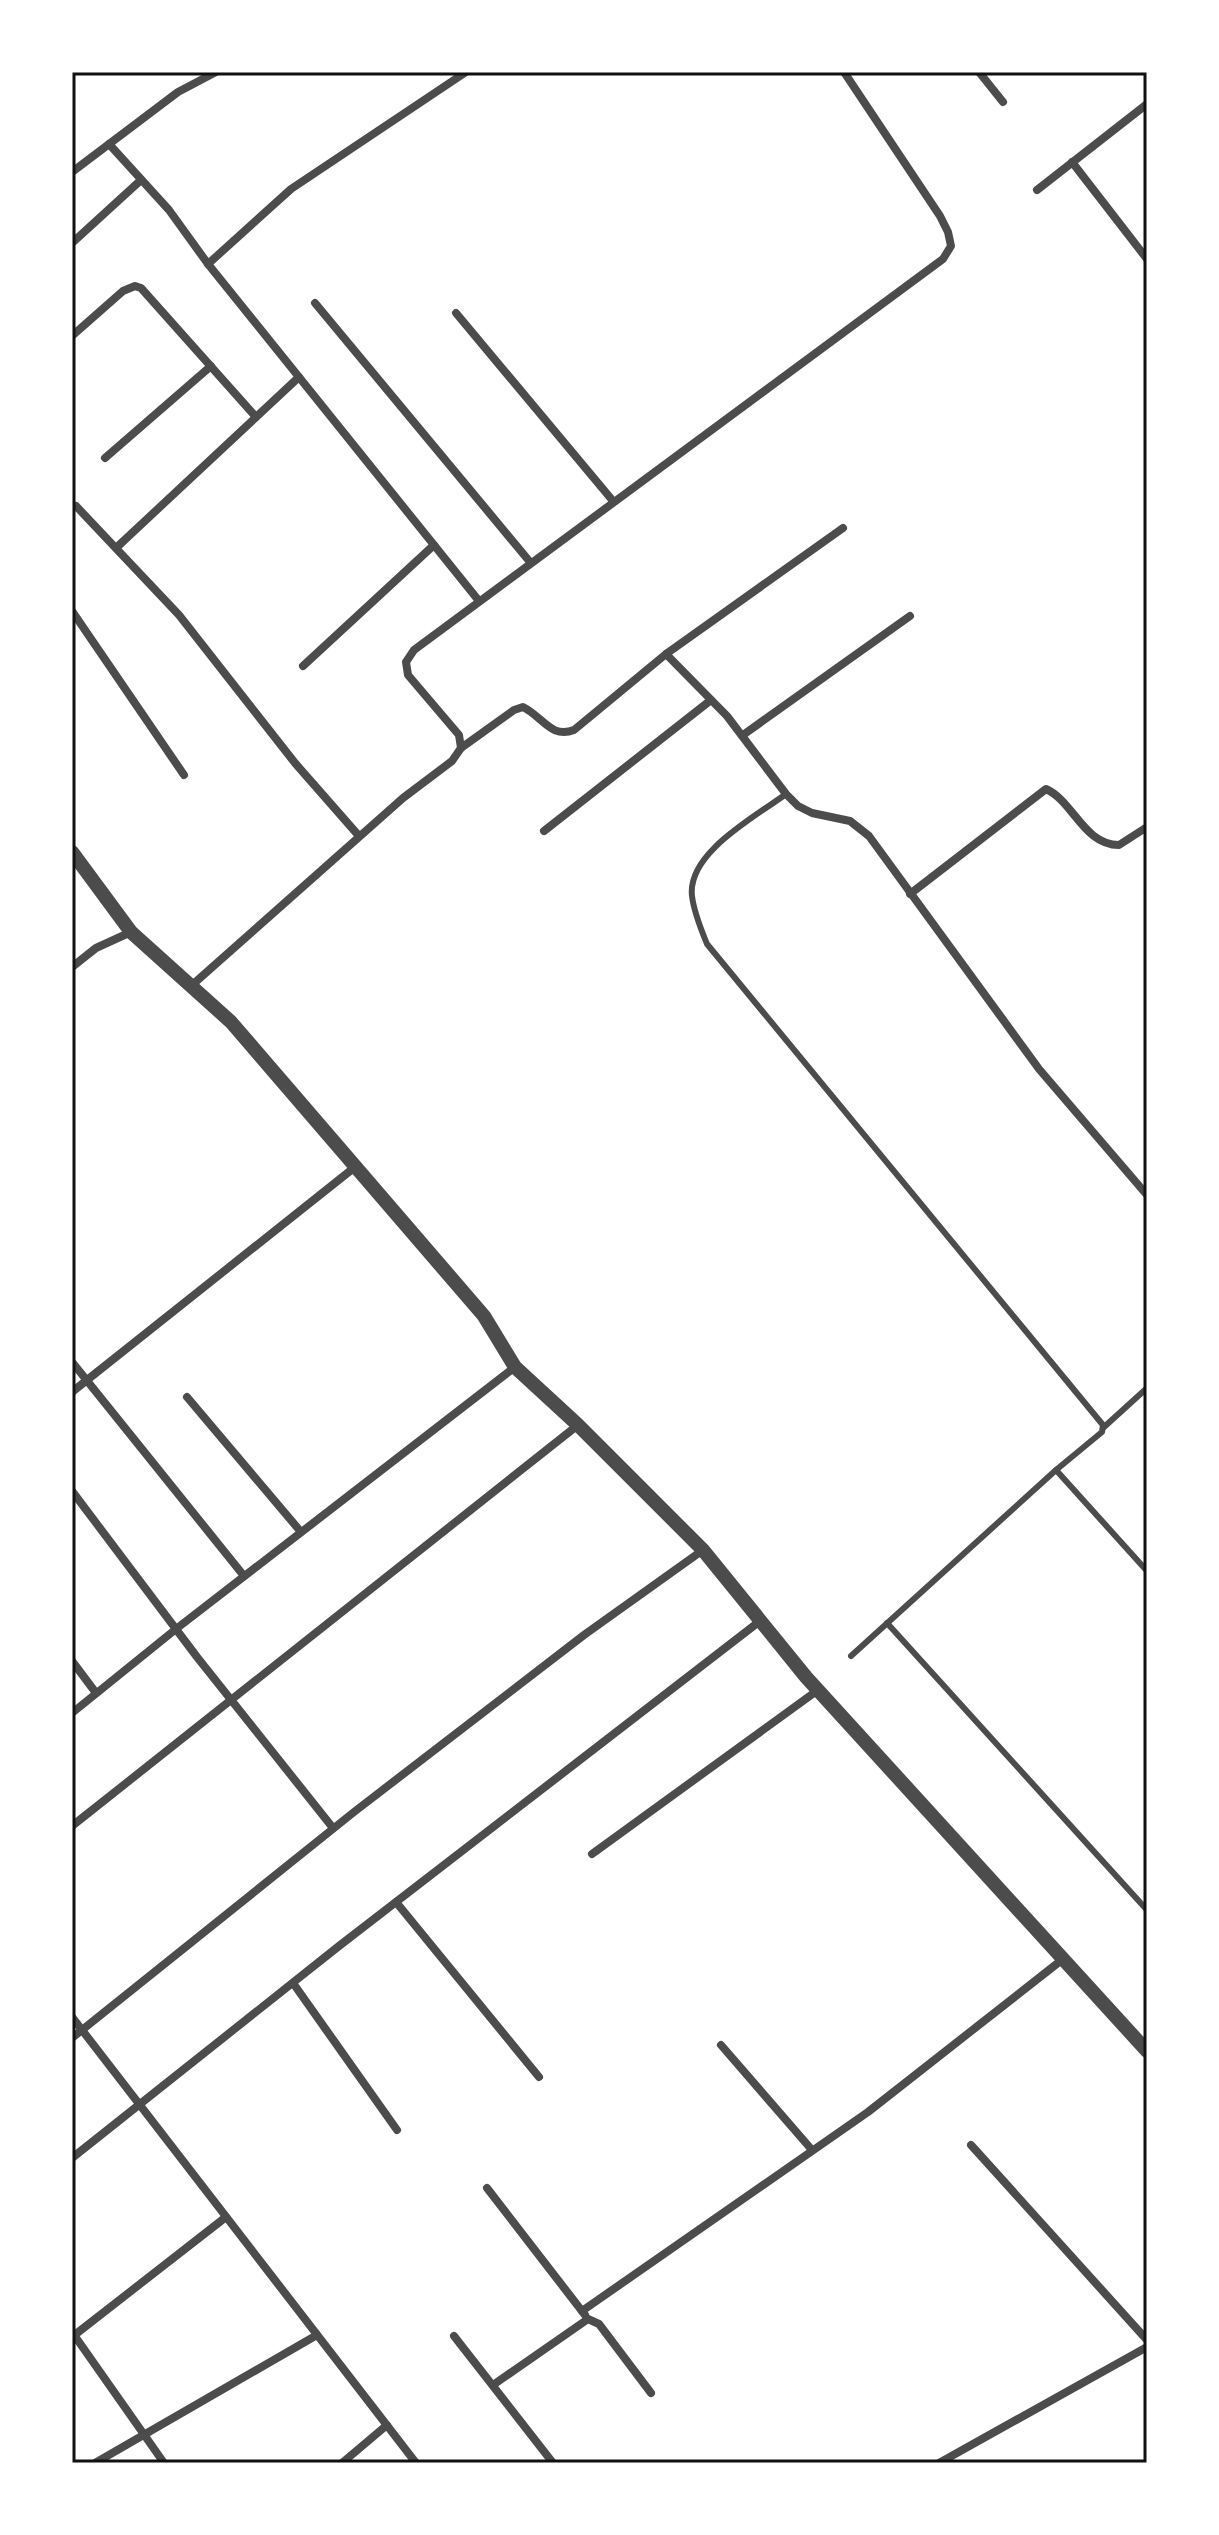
<svg xmlns="http://www.w3.org/2000/svg" width="1219" height="2535" font-family="Literata,serif">
  <style>
    .lines { fill: none; stroke-linecap: round; stroke-linejoin: round }
    .service { stroke: #4c4c4c; stroke-width: 6 }
    .minor { stroke: #4c4c4c; stroke-width: 8 }
    .tertiary { stroke: #4c4c4c; stroke-width: 14 }
    .neatline { fill: none; stroke: #111; stroke-width: 3 }
  </style>
  <rect width="100%" height="100%" fill="#fff"/>
  <g class="lines">
    <g class="service">
      <path d="M786,794C755,817 687,853 692,896C694,913 701,929 707,944L1103,1425L1102,1432L1056,1470L851,1656"/>
      <polyline points="1103,1428 1147,1388"/>
      <polyline points="1056,1470 1147,1571"/>
      <polyline points="887,1623 1147,1910"/>
    </g>
    <g class="minor">
      <polyline points="979,72 1003,102"/>
      <polyline points="109,144 169,210 208,264 479,601"/>
      <polyline points="1072,162 1147,259"/>
      <polyline points="72,172 178,92 216,72"/>
      <polyline points="1037,190 1147,104"/>
      <polyline points="72,243 141,180"/>
      <polyline points="208,264 291,189 466,72"/>
      <polyline points="315,303 530,562"/>
      <polyline points="456,313 613,501"/>
      <polyline points="73,335 123,291 135,286 141,288 256,417"/>
      <polyline points="105,458 211,366"/>
      <polyline points="76,506 179,615 295,763 359,836"/>
      <polyline points="116,548 299,377"/>
      <polyline points="72,611 184,775"/>
      <polyline points="666,654 727,716 786,794 798,806 812,813 850,821 869,836 1039,1069 1147,1195"/>
      <polyline points="303,666 434,545"/>
      <polyline points="743,735 910,616"/>
      <path d="M461,748L514,710L523,707C543,717 551,739 574,730L666,654L843,528"/>
      <polyline points="544,831 711,700"/>
      <path d="M910,894L1046,789C1073,801 1084,845 1119,845L1147,827"/>
      <polyline points="72,967 96,948 131,932"/>
      <polyline points="191,986 403,798 452,761 461,748 459,735 408,675 406,662 414,650 943,259 951,246 948,232 940,216 844,72"/>
      <polyline points="72,1362 244,1576"/>
      <polyline points="72,1392 355,1167"/>
      <polyline points="187,1397 301,1532"/>
      <polyline points="72,1491 197,1657 333,1828"/>
      <polyline points="72,1661 96,1693"/>
      <polyline points="72,1713 176,1629 515,1367"/>
      <polyline points="72,1826 578,1425"/>
      <polyline points="592,1854 818,1690"/>
      <polyline points="396,1902 539,2077"/>
      <polyline points="293,1983 397,2130"/>
      <polyline points="72,2017 416,2463"/>
      <polyline points="72,2038 354,1812 584,1635 703,1550"/>
      <polyline points="721,2045 812,2150"/>
      <polyline points="971,2145 1147,2340"/>
      <polyline points="72,2158 339,1946 760,1621"/>
      <polyline points="487,2188 585,2315"/>
      <polyline points="582,2311 868,2112 1063,1959"/>
      <polyline points="72,2332 164,2463"/>
      <polyline points="454,2336 553,2463"/>
      <polyline points="72,2337 226,2217"/>
      <polyline points="493,2385 588,2319 599,2324 651,2393"/>
      <polyline points="95,2463 317,2335"/>
      <polyline points="342,2463 387,2425"/>
      <polyline points="939,2463 1147,2347"/>
    </g>
    <polyline class="tertiary" points="72,852 131,932 231,1022 484,1316 515,1367 578,1425 703,1550 806,1677 1147,2051"/>
  </g>
  <rect width="1219" height="2535" fill="none" stroke="#ffffff" stroke-width="148"/>
  <rect x="74" y="74" width="1071" height="2387" class="neatline"/>
</svg>
